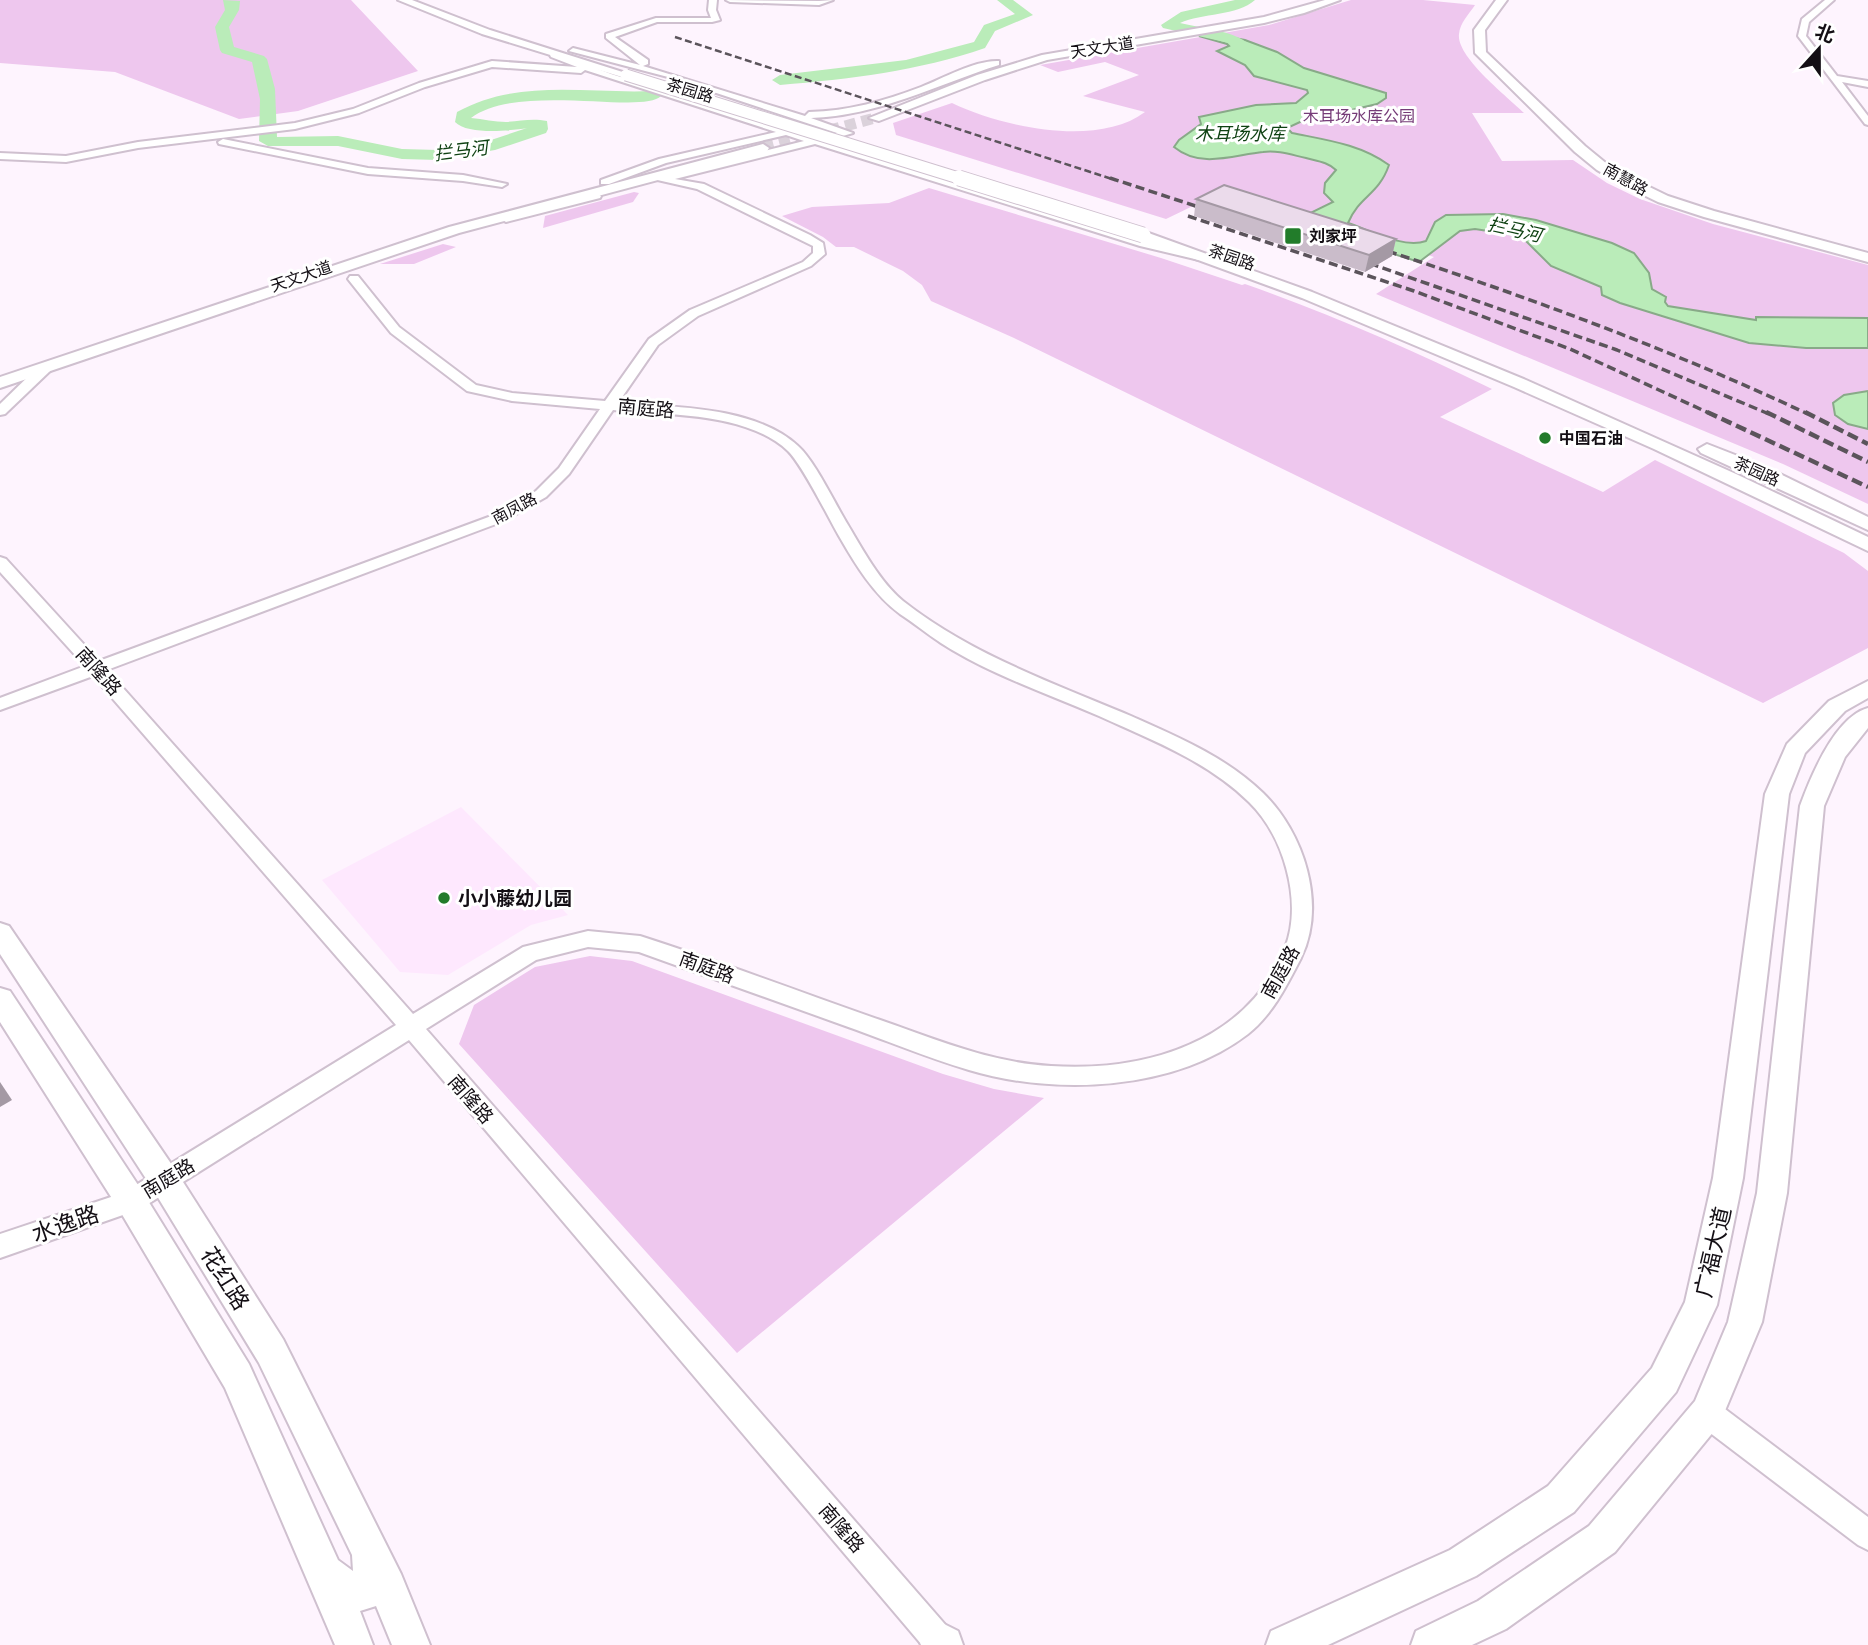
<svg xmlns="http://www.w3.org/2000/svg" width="1868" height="1645" font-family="'Noto Sans','Noto Sans SC',sans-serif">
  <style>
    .built { fill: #fee8fe }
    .green { fill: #eec7ee }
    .water { fill: #baecb9; stroke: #8a8; stroke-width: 2 }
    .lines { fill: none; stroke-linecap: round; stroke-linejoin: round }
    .river { fill: #baecb9; fill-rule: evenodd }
    .major-tunnel { stroke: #dbd2db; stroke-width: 11; stroke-dasharray: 11 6; stroke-linecap: butt }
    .minor-casing { stroke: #cfc0cf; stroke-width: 4 }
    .major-casing { stroke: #cfc0cf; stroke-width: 4 }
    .minor { fill: #fff; fill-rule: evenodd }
    .major { fill: #fff; fill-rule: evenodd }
    .rail-far2 { stroke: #5b545b; stroke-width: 2.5; stroke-dasharray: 7 3.5; stroke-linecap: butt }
    .rail-far1 { stroke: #5b545b; stroke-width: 3.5; stroke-dasharray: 9 4.5; stroke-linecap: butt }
    .rail { stroke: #5b545b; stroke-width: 4.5; stroke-dasharray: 11 5; stroke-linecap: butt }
    .major-bridge-far1-casing { stroke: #cfc0cf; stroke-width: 13; stroke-linecap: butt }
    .major-bridge-casing { stroke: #cfc0cf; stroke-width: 17; stroke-linecap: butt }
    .major-bridge-far1 { stroke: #fff; stroke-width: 11 }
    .major-bridge { stroke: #fff; stroke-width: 15 }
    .wall { fill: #cabcca }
    .shaded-wall { fill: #a499a4 }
    .building { fill: #ebdbeb; stroke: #a499a4; stroke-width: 2 }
    .poi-dot { fill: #227c2a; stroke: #fff; stroke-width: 2.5 }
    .labels { text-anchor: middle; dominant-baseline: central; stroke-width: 6; stroke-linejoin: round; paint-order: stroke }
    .far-street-label { font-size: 16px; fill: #140f15; stroke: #fff }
    .far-park-label { font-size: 16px; fill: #763c78; stroke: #fff }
    .far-poi-label { font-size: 16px; font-weight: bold; fill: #140f15; stroke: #fff; text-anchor: start }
    .far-water-label { font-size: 18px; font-style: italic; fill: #0e4112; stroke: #fff }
    .street-label { font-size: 19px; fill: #140f15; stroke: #fff }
    .poi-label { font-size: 19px; font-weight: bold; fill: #140f15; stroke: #fff; text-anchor: start }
    .near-street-label { font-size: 23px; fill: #140f15; stroke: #fff }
  </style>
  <rect width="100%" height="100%" fill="#fef4fe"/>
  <polygon class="built" points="461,807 568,915 531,925 448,975 400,972 322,880"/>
  <g class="green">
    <polygon points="0,0 351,0 418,71 298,111 239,119 115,72 0,63"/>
    <path d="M1351,0H1423L1475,5C1469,14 1460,23 1459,34C1456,57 1508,97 1524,113H1472L1502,161L1573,160L1607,183L1640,199L1713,224L1868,265V504L1783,464L1376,294L1434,257L1226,190L1166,219L896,135L893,123L952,103C1002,127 1097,148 1145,112L1083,96L1139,75L1105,62L1058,72L1040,65L1269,25Z"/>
    <path d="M929,188L1161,258L1242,285L1245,284C1330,314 1411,349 1492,389L1440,417L1603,492L1655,460L1844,553L1868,571V648L1763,703L1014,338L931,301L922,285L903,271L854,247H836L823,237L782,216L812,207L889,203Z"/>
    <polygon points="634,192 639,193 633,202 543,228 545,216"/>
    <polygon points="443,244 456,247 414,264 380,264"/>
    <polygon points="590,956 632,961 943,1074 994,1089 1044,1098 737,1353 459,1044 474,1005 535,967"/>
  </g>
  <g class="water">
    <path d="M1212,34L1245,40L1277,52L1304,68L1386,93V98L1377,104L1300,122L1287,128L1292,133C1326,140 1360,144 1389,165C1378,196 1360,195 1348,223C1370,230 1403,249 1426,241L1435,222L1446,215L1503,214L1536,220L1612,243L1634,253L1649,273L1652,289L1666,297L1665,302L1668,306L1756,320V317L1868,318V348H1806L1749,343L1620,303L1602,295L1601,287L1551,266L1526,241L1514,235L1475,229L1460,231L1419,262L1327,233L1302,217L1333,202L1324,193L1325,183L1336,170C1328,162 1317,161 1306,158C1292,155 1278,150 1263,152C1233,155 1201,169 1174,147L1179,140L1201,124L1199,117L1256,105L1296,103L1308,93L1307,90L1254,76L1245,65L1217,51L1229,46L1227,44L1199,36Z"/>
    <polygon points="1868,391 1868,429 1848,424 1835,415 1833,403 1844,395"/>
  </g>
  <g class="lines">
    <g class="river">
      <path d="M223,0L240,1L239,10L229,27L234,47L264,56L267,59L275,89L277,137L338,136L402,149L438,150L485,142L527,128C510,131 467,135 455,122L457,112C518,78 587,94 653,91L661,96C643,115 518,82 471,118C483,119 495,122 506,122C521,121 532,118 547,121L548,129L546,133L495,150L438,160L402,159L338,146H268L259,141L260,99L252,62L222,53L220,50L215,27L225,10Z"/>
      <path d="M997,0H1013L1033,15L995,31L985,48C918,71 850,79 780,85L772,80L780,75L906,60L974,42L984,25L1015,14Z"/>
      <path d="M1235,0H1255C1237,16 1202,13 1180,23C1204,29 1238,30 1254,49L1252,52H1242L1229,43L1163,28L1161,25L1181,12Z"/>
    </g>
    <polyline class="major-tunnel" points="763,148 875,118"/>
    <defs>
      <g id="minor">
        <path d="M709,0H717L716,10L720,20L712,22H657L615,37L648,60V64L643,66L805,116L809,112C849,111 884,101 921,87C944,78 975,60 999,61V65C936,85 878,116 811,118L853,133L826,141L1205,257L1199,260L1140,246L815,144L675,179L704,184L810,235L823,243L825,254L811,266L698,316L658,345L618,403C673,407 755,406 798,446C815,461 835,504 848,525C863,550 880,582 903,601C970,654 1053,683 1131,716C1178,737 1226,757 1263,793C1304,833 1327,904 1301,958C1287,985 1273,1014 1248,1034C1174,1091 1055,1096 969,1070C925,1057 883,1039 840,1024C773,1000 706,976 639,952L588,947L536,960L426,1029L949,1629L953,1640L951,1645H922L409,1040L140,1209L0,1258V1234L123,1193L396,1025L93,676L0,710V698L85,666L0,572V557L6,559L99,661L494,515L536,491L559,468L600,409L512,401L467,391L391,333L348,279L350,276H358L399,327L476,385L512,393L605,401L649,339L690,310L803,262L813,253V246L697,189L653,179L804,141L786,135L666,163L609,184H601V180L659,159L776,132L585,70L581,73L492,67L425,87L359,113L295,129L138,148L66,162L0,159V153L66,156L138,142L295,123L353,109L419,83L492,61L577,67L551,57L550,55L554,52L611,74L816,138L837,133L668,77L569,51L573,48L640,65L606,38V34L656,18H711L708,10ZM613,410C665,415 747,412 788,451C803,466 827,515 839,536C855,564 874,595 900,614C914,623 927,634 941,643C989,674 1046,693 1099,716C1152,740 1207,761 1249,802C1284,836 1303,902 1285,948C1247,1043 1145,1072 1051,1066C993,1063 937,1040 883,1021C802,993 722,962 640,936L588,931L523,947L413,1014L107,670L504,521L546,497L569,474Z"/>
        <polygon points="726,0 819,1 833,0 819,5 730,2"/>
        <polygon points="1825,0 1834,0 1809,22 1806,36 1837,76 1868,81 1868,87 1842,82 1868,116 1868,125 1865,124 1798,36 1802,19"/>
        <polygon points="223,139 368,168 463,175 507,184 502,187 463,181 368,174 219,144 218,142"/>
        <polygon points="596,193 601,196 600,198 506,222 501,219"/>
        <polygon points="45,364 50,365 50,371 5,414 0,415 0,404 40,365"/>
        <polygon points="1707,1399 1717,1403 1868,1517 1868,1550 1858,1545 1697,1423 1693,1413 1697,1403"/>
      </g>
      <g id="major">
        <polygon points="398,0 412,0 490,30 632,75 622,77 482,34"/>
        <polygon points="1325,0 1340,0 1304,13 1264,23 1047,60 985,80 879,121 869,118 977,75 1042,55 1264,17"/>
        <polygon points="1496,0 1507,0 1485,30 1486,52 1585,146 1607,164 1633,179 1668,196 1714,211 1868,253 1868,262 1704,217 1658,202 1623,185 1597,170 1575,152 1475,53 1474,30"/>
        <polygon points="763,144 769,148 767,151 459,233 0,388 0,377 449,227"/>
        <polygon points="1143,231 1312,292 1526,380 1736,474 1868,537 1868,551 1654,449 1514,387 1302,298 1138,238 1138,232"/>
        <polygon points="1707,444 1766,467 1868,517 1868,530 1701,453 1698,449"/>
        <polygon points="1868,681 1868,698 1845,711 1805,753 1789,794 1743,1178 1717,1305 1676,1392 1574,1512 1476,1576 1328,1645 1266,1645 1271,1631 1450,1550 1548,1486 1652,1368 1685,1302 1713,1178 1765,794 1787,744 1829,701"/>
        <path d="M1868,708V728L1845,757L1824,806L1787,1193L1762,1322L1719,1425L1615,1552L1506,1629L1472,1645H1411L1416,1631L1478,1601L1589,1526L1695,1401L1728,1322L1757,1193L1800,806C1811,776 1835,717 1868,708Z"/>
        <polygon points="0,923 9,926 176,1171 283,1339 401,1574 430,1645 392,1645 376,1606 360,1611 373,1645 335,1645 225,1388 120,1211 0,1022 0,988 10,991 142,1191 249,1364 338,1560 353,1571 352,1555 259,1363 154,1191 0,954"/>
        <polygon points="938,1621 958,1631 963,1645 921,1645 919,1640 924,1626"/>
      </g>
    </defs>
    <use href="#minor" class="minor-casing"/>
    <use href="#major" class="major-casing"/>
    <use href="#minor" class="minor"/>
    <use href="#major" class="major"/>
    <polyline class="rail-far2" points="675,37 1115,180"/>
    <g class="rail-far1">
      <polyline points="1110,178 1214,212"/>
      <polyline points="1188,216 1414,291 1570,349 1711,414"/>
      <path d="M1375,247C1523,295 1667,348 1808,414"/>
      <polyline points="1357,259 1617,350 1769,414"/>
    </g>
    <g class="rail">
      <polyline points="1707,412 1868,487"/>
      <polyline points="1766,412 1868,462"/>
      <polyline points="1805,412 1868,444"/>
    </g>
    <defs>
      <polyline id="major-bridge-far1" points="626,75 965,180"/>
      <polyline id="major-bridge" points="959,178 1143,235"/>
    </defs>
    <use href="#major-bridge-far1" class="major-bridge-far1-casing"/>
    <use href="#major-bridge" class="major-bridge-casing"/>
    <use href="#major-bridge-far1" class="major-bridge-far1"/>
    <use href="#major-bridge" class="major-bridge"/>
  </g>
  <polygon class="wall" points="1196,199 1396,239 1392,256 1365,272 1194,216"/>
  <g class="shaded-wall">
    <polygon points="1396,239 1392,256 1365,272 1369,255"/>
    <polygon points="0,1082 12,1100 0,1107"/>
  </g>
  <polygon class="building" points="1224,185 1396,239 1369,255 1196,199"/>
  <g class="poi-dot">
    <rect x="1284" y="227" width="18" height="18" rx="3.5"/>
    <circle cx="1545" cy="438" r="7"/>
    <circle cx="444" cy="898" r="7"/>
  </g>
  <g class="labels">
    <g class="far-street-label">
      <text transform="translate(1102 47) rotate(-9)">天文大道</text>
      <text transform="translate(690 90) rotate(17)">茶园路</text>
      <text transform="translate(1626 179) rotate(29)">南慧路</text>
      <text transform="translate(1232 257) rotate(19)">茶园路</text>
      <text transform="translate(301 276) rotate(-19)">天文大道</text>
      <text transform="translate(1757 471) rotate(24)">茶园路</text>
      <text transform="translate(514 508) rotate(-28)">南凤路</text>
    </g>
    <g class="far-park-label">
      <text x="1359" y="116">木耳场水库公园</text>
    </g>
    <g class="far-poi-label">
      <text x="1309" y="236">刘家坪</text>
      <text x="1559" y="438">中国石油</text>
    </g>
    <g class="far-water-label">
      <text x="1240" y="133">木耳场水库</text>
      <text transform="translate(461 150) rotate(-7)">拦马河</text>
      <text transform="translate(1515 229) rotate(13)">拦马河</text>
    </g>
    <g class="street-label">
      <text transform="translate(646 408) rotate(5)">南庭路</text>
      <text transform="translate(99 671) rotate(48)">南隆路</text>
      <text transform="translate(707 967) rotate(20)">南庭路</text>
      <text transform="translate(1280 972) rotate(-61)">南庭路</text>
      <text transform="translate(471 1099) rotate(49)">南隆路</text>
      <text transform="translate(168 1178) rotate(-31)">南庭路</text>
      <text transform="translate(842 1528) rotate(49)">南隆路</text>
    </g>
    <g class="poi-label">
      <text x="458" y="898">小小藤幼儿园</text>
    </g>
    <g class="near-street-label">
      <text transform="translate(65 1223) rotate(-19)">水逸路</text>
      <text transform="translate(1712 1252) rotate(-77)">广福大道</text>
      <text transform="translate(226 1278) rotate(58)">花红路</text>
    </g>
  </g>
  <g transform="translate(1819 49) rotate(21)" stroke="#ffffff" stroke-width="5" paint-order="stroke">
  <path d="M0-5L12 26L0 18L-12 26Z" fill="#140f15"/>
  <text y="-10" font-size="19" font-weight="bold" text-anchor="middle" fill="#140f15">北</text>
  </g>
</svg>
